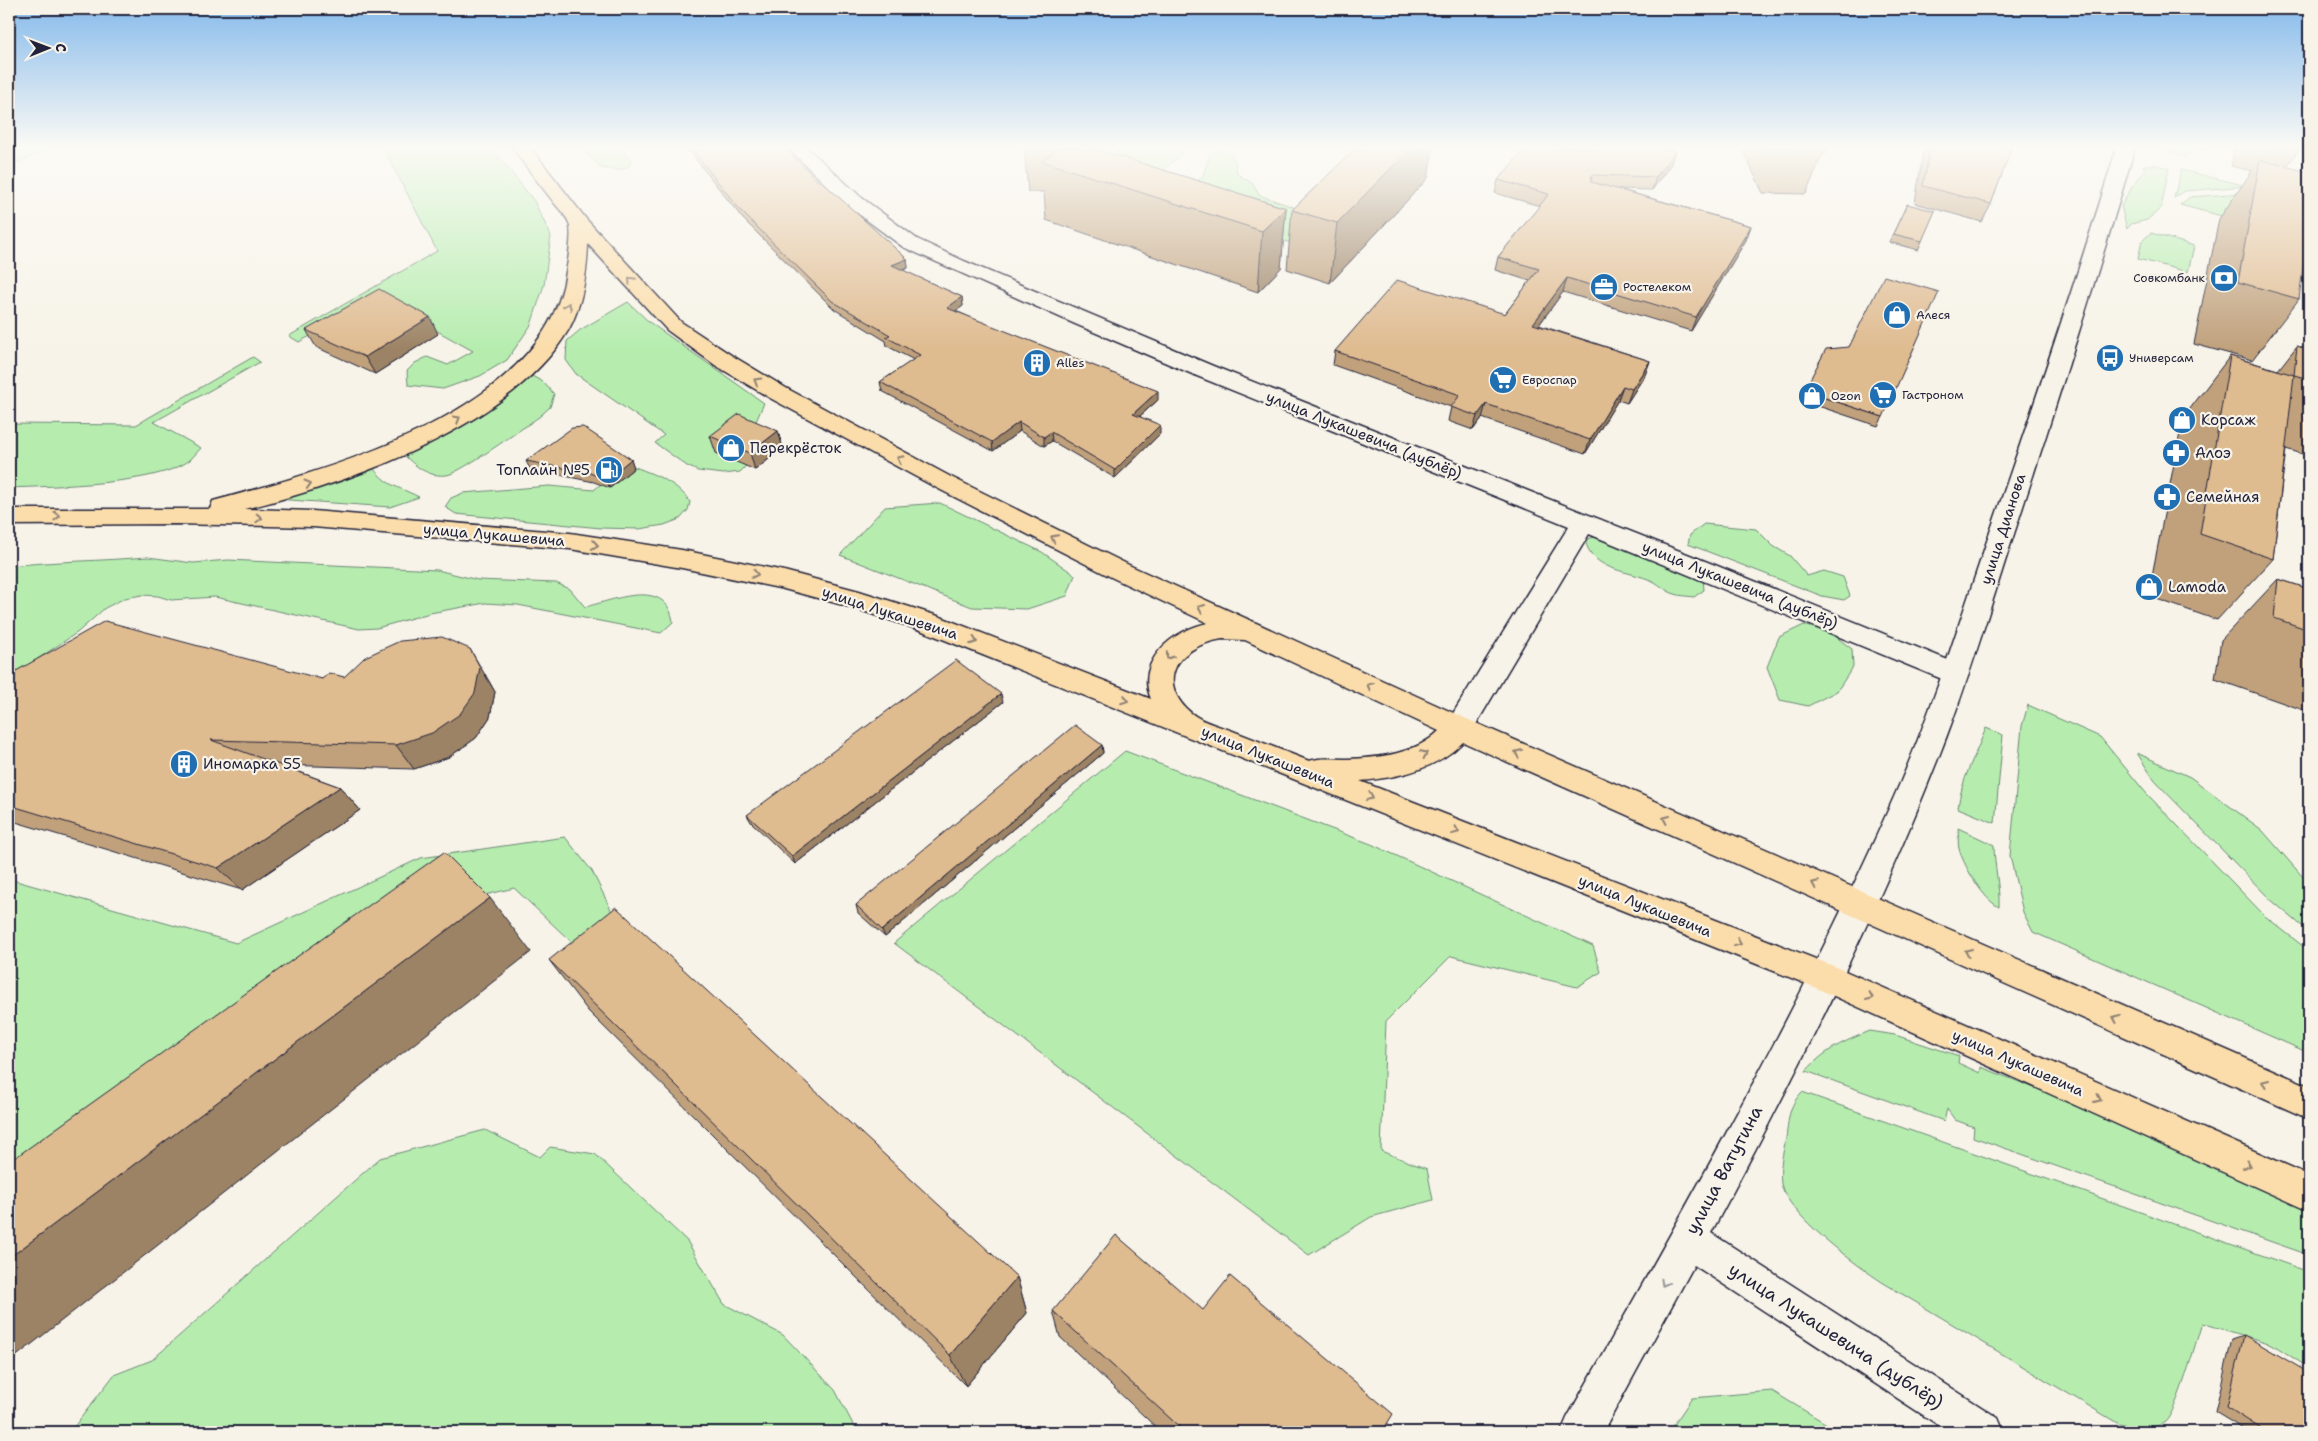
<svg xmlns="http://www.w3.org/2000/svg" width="2318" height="1441" font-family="'Shantell Sans',sans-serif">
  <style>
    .green { fill: #b6edaf; stroke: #6c8875 }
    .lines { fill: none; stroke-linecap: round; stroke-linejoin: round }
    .minor-casing { stroke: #22223b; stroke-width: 3 }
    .secondary-casing { stroke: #22223b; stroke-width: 3 }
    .primary-casing { stroke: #22223b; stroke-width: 3 }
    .minor { fill: #f7f3e8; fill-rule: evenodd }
    .secondary { fill: #f7f3e8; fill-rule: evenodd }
    .primary { fill: #fbddab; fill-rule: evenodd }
    .wall { fill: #c0a17c; stroke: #22223b }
    .shaded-wall { fill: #9c8365; stroke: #22223b }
    .building { fill: #dfbb90; stroke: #22223b }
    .oneway { stroke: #8e8073 }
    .oneway2 { stroke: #97959a }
    .labels { text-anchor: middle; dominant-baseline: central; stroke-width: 4.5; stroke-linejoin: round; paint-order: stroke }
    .far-poi-label { font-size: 12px; fill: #22223b; stroke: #f7f3e8; text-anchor: start }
    .poi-label { font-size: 15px; fill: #22223b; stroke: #f7f3e8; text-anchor: start }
    .street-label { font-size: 15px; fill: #22223b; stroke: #f7f3e8 }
    .near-street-label { font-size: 18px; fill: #22223b; stroke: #f7f3e8 }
  </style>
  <rect width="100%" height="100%" fill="#f7f3e8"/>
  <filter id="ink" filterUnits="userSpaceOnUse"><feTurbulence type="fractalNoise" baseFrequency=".02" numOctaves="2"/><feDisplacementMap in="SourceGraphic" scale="10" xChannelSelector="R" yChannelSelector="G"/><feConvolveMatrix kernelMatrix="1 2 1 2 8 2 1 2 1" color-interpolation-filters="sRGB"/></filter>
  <g filter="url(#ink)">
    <g class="green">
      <polygon points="9,147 55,147 9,166"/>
      <polygon points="383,147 491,147 534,201 551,236 544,285 531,325 507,360 480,376 443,389 408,385 407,371 415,363 427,357 448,365 473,351 380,299 299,342 289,336 437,251"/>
      <polygon points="581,147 619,147 631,160 630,165 621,170 601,168"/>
      <path d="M1116,147H1179L1181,155L1165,168L1164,174L1195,182L1202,178L1211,153C1232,148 1235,155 1237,174L1252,183L1259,195L1296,208L1297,245L1220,221L1237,193L1230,189L1210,195L1110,184Z"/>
      <polygon points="2155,147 2225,147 2198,149 2185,156"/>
      <polygon points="2143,165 2156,165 2169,168 2161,208 2147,220 2131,224 2127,229 2121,206 2132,187 2145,170"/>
      <polygon points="2181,170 2247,186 2185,191 2174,198"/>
      <polygon points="2269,191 2256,225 2180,205 2190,197"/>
      <polygon points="2151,233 2194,246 2188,272 2138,259 2142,241"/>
      <polygon points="628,302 649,322 764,403 754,426 774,438 740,472 724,474 698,471 687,466 655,443 664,435 576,374 566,360 567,341 580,330"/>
      <path d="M253,357L260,362L154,422L201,448C197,452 194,456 190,460C158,485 51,486 9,488V424L136,425Z"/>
      <path d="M530,375L543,382L554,394L550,407L539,417C524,427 460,473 447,475C429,477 418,468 406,457L409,449Z"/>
      <path d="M625,463C649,473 676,480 690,502L688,510L680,519L664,525L639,529L601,528L456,514L445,507L451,498L463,493L549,486L594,490Z"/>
      <path d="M370,464C387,487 395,485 419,497L390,507L275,499Z"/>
      <polygon points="940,503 1042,552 1075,575 1067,596 1027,609 972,607 840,555 885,507"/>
      <polygon points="1704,524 1756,529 1773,546 1790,556 1807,576 1824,571 1843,577 1850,596 1844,600 1822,596 1688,544 1690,535"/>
      <path d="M1597,536L1703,579L1704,590L1694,597C1688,596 1680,596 1675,594C1666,592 1658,582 1648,579C1624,570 1592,570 1585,540Z"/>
      <path d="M148,557L193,563L228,560L437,570L478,580L556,583L570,589L585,607C614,600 667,577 673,622L661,633L518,605L485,603L430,613L377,628L359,629L215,597L171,600L158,596L142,595L125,598L105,608L78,632L9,678V566C55,561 101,561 148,557Z"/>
      <polygon points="1804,625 1831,633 1852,649 1853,667 1837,691 1808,706 1780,700 1767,667 1779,637"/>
      <polygon points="2028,705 2100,737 2146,793 2265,916 2309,951 2309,1053 2033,932 2023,912 2010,856 2022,726"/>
      <path d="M1986,728L2003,735L1995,823L1958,808C1961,780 1976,754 1986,728Z"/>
      <polygon points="1125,751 1371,844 1593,946 1601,972 1577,987 1451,956 1386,1021 1381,1151 1427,1169 1433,1200 1371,1217 1309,1255 894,943"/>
      <polygon points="2137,753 2190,777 2262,830 2309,884 2309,932 2270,899 2155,781"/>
      <path d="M1958,828L1994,845C1994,866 2000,886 1999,907C1983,899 1966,869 1960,852C1957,844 1959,836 1958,828Z"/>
      <polygon points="565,837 592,871 617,922 581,951 514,888 473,898 9,1244 9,879 236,943 421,858"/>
      <path d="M1870,1031L1895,1035L1959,1056L1958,1063L1980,1073L1981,1067L2068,1101L2309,1210V1255L1973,1137L1974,1127L1955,1120L1947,1109L1944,1121L1806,1071C1826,1049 1843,1042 1870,1031Z"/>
      <path d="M1802,1092L2309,1272V1368L2272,1344L2202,1323C2196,1341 2177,1412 2165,1422C2152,1431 2133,1427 2119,1424L1882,1282C1856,1265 1787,1214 1781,1184C1779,1169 1783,1153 1786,1138C1789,1118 1788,1107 1802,1092Z"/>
      <polygon points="485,1130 540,1157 550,1147 595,1154 687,1241 724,1304 783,1335 835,1390 857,1432 70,1432 114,1375 152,1360 380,1158"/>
      <polygon points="1772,1391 1840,1432 1669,1432 1692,1398"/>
    </g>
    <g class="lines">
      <defs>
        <polygon id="minor" points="787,147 806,147 862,198 917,239 964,261 1213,366 1715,565 1965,667 1969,674 1965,681 1956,684 1947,681 1589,534 1469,736 1459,739 1449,736 1445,728 1449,720 1569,526 1197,376 1073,323 903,247 848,206"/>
        <path id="secondary" d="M2117,147H2135C2097,277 2056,406 2014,534C1990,607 1969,680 1941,751C1876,917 1795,1077 1711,1233L1998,1418L2004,1432H1949L1694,1265L1603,1432H1561L1567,1418C1685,1209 1805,1001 1901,781C1935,702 1960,620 1988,538C2033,408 2077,278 2117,147Z"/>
        <path id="primary" d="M512,147H530L586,219L681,322L731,355L786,388L951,477L1131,566L1469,720L2309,1086V1119L1463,742C1437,769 1397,778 1360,781L1836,967L2309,1175V1211L1814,987L920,630L854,608L784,589L682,568L570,549L313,527L176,524L9,525V509H210L213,501C327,470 547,412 566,272C568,261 573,233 569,223C567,217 560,210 556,205C541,186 526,167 512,147ZM588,244L667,330L715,365L770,398L935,487L1113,578L1208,623C1173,630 1135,661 1151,699L938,616L859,591L784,571L682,550L570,533L313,511L244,509C348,484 513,425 569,329C583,303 587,273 588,244ZM1222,639L1245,640L1439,731C1416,754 1379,758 1348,759C1334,759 1322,757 1309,761C1283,751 1256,740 1230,730C1219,726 1206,723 1197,717C1182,708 1167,688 1175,669C1182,651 1204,642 1222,639Z"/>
      </defs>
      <use href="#minor" class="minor-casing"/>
      <use href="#secondary" class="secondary-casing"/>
      <use href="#primary" class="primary-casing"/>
      <use href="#minor" class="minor"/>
      <use href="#secondary" class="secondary"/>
      <use href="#primary" class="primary"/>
    </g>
    <g class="wall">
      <polygon points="686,147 784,147 819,182 907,259 908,268 902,270 962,297 963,306 956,311 1158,400 1140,416 1160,434 1115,478 1052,441 1044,446 1020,431 993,451 882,391 880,382 914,360 887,346 886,341 834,309 743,219"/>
      <polygon points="1024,147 1089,147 1286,208 1281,268 1258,292 1046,220 1044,192 1028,192"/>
      <polygon points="1357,147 1433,147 1428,178 1330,283 1287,269 1292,210"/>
      <polygon points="1746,147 1828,147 1825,155 1822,155 1806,194 1763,193 1744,153"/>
      <polygon points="1924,147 2012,147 1991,204 1982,222 1915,203"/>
      <polygon points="2235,147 2301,147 2287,166 2299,299 2252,360 2194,344 2219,219 2252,171 2231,166"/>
      <polygon points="1675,151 1671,164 1652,190 1618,189 1751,226 1746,240 1691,331 1563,292 1539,325 1650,361 1645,375 1627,403 1618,400 1585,454 1482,418 1473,430 1448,421 1451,407 1333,365 1335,351 1505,314 1530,281 1495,270 1498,257 1540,206 1495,193 1498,180"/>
      <polygon points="1907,204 1922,241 1918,250 1889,242"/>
      <polygon points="306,330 438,334 375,374 316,347"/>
      <polygon points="2297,346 2309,350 2309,456 2286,449 2273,559 2217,620 2148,596 2183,418 2230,356 2278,370"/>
      <polygon points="1804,391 1883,417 1878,426 1800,400"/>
      <polygon points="778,431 783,448 755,470 716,453 710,436"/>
      <polygon points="631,459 634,468 610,488 594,482 530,469 526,461"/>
      <polygon points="2278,579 2309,589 2309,712 2215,679 2221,640"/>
      <polygon points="485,674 495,692 490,717 476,738 449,757 414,769 281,765 340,787 360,810 242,890 9,820 9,675 322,679 344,677"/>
      <polygon points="1003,702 795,864 751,822 747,815"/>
      <polygon points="1102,745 1103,753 885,937 858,913 856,905"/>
      <polygon points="549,960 1017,1277 1027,1313 966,1386 588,1011"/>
      <polygon points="1203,1310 1382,1432 1161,1432 1060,1337 1053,1311"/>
      <polygon points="2244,1335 2309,1432 2248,1432 2215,1412 2232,1339"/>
    </g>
    <g class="shaded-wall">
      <polygon points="1412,147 1433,147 1428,178 1330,283 1337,223"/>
      <polygon points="1675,151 1671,164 1652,190 1656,177"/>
      <polygon points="1286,208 1281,268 1258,292 1262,231"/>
      <polygon points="1751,226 1746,240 1691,331 1696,317"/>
      <polygon points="907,259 908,268 893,273 892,265"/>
      <polygon points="1567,278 1563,292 1530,337 1533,324"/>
      <polygon points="962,297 963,306 948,316 947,308"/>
      <polygon points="430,317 438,334 375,374 365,357"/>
      <polygon points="1650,361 1645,375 1627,403 1632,389"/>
      <polygon points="1623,386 1618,400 1585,454 1590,440"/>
      <polygon points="1158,391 1158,400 1133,422 1133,414"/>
      <polygon points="1486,404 1482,418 1473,430 1477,416"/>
      <polygon points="1019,422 1020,431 993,451 992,442"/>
      <polygon points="1160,425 1160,434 1115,478 1115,470"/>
      <polygon points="778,431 783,448 755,470 750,453"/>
      <polygon points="1051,432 1052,441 1044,446 1044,437"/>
      <polygon points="631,459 634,468 610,488 606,480"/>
      <polygon points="470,649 495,692 490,717 476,738 449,757 414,769 396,745"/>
      <polygon points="1001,694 1003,702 795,864 792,856"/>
      <polygon points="1102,745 1103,753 885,937 882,930"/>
      <polygon points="340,787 360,810 242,890 218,868"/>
      <polygon points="490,898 531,952 9,1362 9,1258"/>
      <polygon points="1017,1277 1027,1313 966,1386 950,1355"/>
    </g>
    <g class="building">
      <polygon points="690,147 784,147 819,182 820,180 907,259 892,265 962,297 947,308 1158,391 1133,414 1160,425 1115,470 1051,432 1044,437 1019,422 992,442 880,382 920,355 886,337 890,335 832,301 741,211"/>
      <polygon points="1060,147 1089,147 1286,208 1262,231 1042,161"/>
      <polygon points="1357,147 1412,147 1337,223 1292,210"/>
      <polygon points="1526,147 1662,147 1675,151 1656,177 1592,175 1591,182 1751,226 1696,317 1567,278 1533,324 1650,361 1632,389 1623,386 1590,440 1486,404 1477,416 1451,407 1460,395 1335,351 1397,280 1505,314 1539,269 1498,257 1549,194 1498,180"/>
      <polygon points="1930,147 2012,147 1991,204 1923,186"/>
      <polygon points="2260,160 2309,172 2309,219 2299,299 2238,282"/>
      <polygon points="1907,204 1935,211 1922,241 1893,234"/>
      <polygon points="1884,276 1939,292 1883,417 1804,391 1826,349 1849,347"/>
      <polygon points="379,289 430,317 365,357 306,330"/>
      <polygon points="2297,346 2309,350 2309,379 2294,375"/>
      <polygon points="2230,356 2294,375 2273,559 2200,534"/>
      <polygon points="739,414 778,431 750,453 710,436"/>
      <polygon points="583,427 631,459 606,480 590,473 526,461 572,428"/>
      <polygon points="2278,579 2309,589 2309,630 2274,618"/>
      <polygon points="105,621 322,679 329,673 344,677 365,657 400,641 442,637 470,649 480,667 475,693 460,714 432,733 396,745 211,740 340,787 218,868 9,805 9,675"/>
      <polygon points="956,660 1001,694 792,856 747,815"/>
      <polygon points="1075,725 1102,745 882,930 856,905"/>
      <polygon points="444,852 490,898 9,1258 9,1162"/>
      <polygon points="616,907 1017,1277 950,1355 549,960"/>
      <polygon points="1116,1235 1203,1310 1230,1276 1393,1414 1382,1432 1185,1432 1053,1311"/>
      <polygon points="2244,1335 2309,1373 2309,1432 2266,1432 2227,1407"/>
    </g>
    <defs><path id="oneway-chevron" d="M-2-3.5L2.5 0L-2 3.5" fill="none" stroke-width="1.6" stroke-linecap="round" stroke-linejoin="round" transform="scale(1.25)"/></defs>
    <g class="oneway">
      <use href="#oneway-chevron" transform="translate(631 280) rotate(-133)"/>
      <use href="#oneway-chevron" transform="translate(568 306) rotate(-68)"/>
      <use href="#oneway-chevron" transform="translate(757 381) rotate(-149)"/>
      <use href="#oneway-chevron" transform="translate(457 419) rotate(-31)"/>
      <use href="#oneway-chevron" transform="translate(900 459) rotate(-152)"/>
      <use href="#oneway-chevron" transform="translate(308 484) rotate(-16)"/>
      <use href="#oneway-chevron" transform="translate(57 516)"/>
      <use href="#oneway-chevron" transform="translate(259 518) rotate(2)"/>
      <use href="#oneway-chevron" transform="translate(1054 538) rotate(-153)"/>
      <use href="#oneway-chevron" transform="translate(595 545) rotate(9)"/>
      <use href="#oneway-chevron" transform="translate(755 574) rotate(12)"/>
      <use href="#oneway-chevron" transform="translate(1201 608) rotate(-155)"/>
      <use href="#oneway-chevron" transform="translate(974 641) rotate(21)"/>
      <use href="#oneway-chevron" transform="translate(1169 656) rotate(126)"/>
      <use href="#oneway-chevron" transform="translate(1370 686) rotate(-155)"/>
      <use href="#oneway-chevron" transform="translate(1125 700) rotate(21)"/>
      <use href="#oneway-chevron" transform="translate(1518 753) rotate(-156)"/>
      <use href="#oneway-chevron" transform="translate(1424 754) rotate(-25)"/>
      <use href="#oneway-chevron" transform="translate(1370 797) rotate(22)"/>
      <use href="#oneway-chevron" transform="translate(1666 819) rotate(-156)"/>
      <use href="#oneway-chevron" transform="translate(1456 831) rotate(22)"/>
      <use href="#oneway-chevron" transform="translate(1815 884) rotate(-156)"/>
      <use href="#oneway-chevron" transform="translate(1738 943) rotate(22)"/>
      <use href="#oneway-chevron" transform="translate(1968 952) rotate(-156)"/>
      <use href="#oneway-chevron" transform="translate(1870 997) rotate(24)"/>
      <use href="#oneway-chevron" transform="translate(2116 1018) rotate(-156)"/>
      <use href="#oneway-chevron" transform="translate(2265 1083) rotate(-156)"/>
      <use href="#oneway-chevron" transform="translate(2098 1099) rotate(24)"/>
      <use href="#oneway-chevron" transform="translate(2247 1165) rotate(24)"/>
    </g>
    <use class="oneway2" href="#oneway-chevron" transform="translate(1664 1283) rotate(119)"/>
  </g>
  <linearGradient id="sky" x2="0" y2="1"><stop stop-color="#86baeb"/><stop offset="0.42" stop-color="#fbfaf5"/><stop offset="1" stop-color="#fbfaf5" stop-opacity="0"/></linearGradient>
  <rect width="2318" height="349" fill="url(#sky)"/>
  <defs>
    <symbol id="bank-disc" viewBox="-11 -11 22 22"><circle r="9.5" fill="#1f6fb2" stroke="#f7f3e8"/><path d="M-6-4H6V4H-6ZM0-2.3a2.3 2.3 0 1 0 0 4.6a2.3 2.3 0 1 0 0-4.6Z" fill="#fff"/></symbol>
    <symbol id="office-disc" viewBox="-11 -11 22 22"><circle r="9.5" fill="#1f6fb2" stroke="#f7f3e8"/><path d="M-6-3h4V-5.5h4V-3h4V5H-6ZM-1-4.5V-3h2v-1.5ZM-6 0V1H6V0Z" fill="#fff"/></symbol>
    <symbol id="shop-disc" viewBox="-11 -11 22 22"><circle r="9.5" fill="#1f6fb2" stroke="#f7f3e8"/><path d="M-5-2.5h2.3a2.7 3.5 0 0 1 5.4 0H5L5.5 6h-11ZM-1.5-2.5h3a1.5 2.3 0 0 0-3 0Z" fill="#fff"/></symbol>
    <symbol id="bus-disc" viewBox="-11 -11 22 22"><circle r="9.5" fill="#1f6fb2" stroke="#f7f3e8"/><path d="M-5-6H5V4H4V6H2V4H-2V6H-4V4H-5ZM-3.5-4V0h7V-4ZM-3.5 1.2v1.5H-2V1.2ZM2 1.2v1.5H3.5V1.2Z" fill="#fff"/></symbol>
    <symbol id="building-disc" viewBox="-11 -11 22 22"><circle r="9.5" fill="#1f6fb2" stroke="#f7f3e8"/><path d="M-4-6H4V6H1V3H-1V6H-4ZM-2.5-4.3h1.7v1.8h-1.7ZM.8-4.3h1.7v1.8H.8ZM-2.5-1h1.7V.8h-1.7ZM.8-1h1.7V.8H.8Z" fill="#fff"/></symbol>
    <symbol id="supermarket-disc" viewBox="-11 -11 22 22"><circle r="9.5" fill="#1f6fb2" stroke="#f7f3e8"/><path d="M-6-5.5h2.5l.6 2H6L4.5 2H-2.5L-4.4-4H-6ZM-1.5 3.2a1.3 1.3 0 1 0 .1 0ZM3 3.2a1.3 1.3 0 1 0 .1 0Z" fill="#fff"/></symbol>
    <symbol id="pharmacy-disc" viewBox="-11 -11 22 22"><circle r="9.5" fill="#1f6fb2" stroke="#f7f3e8"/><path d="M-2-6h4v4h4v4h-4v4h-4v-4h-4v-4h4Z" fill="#fff"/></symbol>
    <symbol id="fuel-disc" viewBox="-11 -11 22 22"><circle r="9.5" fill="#1f6fb2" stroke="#f7f3e8"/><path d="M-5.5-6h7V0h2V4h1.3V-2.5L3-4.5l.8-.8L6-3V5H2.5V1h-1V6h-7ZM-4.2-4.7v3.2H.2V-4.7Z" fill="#fff"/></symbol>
  </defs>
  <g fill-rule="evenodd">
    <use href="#bank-disc" x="2208" y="262" width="32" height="32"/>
    <use href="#office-disc" x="1588" y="271" width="32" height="32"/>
    <use href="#shop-disc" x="1881" y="299" width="32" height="32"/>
    <use href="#bus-disc" x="2094" y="342" width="32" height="32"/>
    <use href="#building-disc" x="1021" y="347" width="32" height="32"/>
    <use href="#supermarket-disc" x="1487" y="364" width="32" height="32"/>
    <use href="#supermarket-disc" x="1867" y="379" width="32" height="32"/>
    <use href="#shop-disc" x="1796" y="380" width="32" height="32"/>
    <use href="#shop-disc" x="2166" y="404" width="32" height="32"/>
    <use href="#shop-disc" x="715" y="432" width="32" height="32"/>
    <use href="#pharmacy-disc" x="2160" y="437" width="32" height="32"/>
    <use href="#fuel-disc" x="593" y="454" width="32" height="32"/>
    <use href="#pharmacy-disc" x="2151" y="481" width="32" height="32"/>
    <use href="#shop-disc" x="2133" y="571" width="32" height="32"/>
    <use href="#building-disc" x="168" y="748" width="32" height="32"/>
  </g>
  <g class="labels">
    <g class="far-poi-label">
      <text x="2205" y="278" text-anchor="end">Совкомбанк</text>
      <text x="1623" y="287">Ростелеком</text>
      <text x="1916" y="315">Алеся</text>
      <text x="2129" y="358">Универсам</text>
      <text x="1056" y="363">Alles</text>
      <text x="1522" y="380">Евроспар</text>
      <text x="1902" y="395">Гастроном</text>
      <text x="1831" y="396">Ozon</text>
    </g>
    <g class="poi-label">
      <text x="2201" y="420">Корсаж</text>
      <text x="750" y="448">Перекрёсток</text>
      <text x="2195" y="453">Алоэ</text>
      <text x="590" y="470" text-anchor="end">Топлайн №5</text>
      <text x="2186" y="497">Семейная</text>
      <text x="2168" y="587">Lamoda</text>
      <text x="203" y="764">Иномарка 55</text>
    </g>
    <g class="street-label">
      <text transform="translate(1364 435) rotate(22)">улица Лукашевича (дублёр)</text>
      <text transform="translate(2003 529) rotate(-72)">улица Дианова</text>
      <text transform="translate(494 535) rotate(5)">улица Лукашевича</text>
      <text transform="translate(1740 585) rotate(22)">улица Лукашевича (дублёр)</text>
      <text transform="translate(890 613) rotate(18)">улица Лукашевича</text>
      <text transform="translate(1268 757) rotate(22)">улица Лукашевича</text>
      <text transform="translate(1645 906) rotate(22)">улица Лукашевича</text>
      <text transform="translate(2018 1063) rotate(24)">улица Лукашевича</text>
    </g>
    <g class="near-street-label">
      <text transform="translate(1724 1170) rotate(-62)">улица Ватутина</text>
      <text transform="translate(1836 1336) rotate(33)">улица Лукашевича (дублёр)</text>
    </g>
  </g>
  <rect width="2318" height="1441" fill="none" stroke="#f7f3e8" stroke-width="30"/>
  <rect x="15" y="15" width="2288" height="1411" fill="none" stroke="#22223b" stroke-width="2" filter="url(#ink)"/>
  <g transform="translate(48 48) rotate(89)" stroke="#f7f3e8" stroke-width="4" paint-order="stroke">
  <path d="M0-4L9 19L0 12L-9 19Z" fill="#22223b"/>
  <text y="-8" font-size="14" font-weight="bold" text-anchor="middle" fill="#22223b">С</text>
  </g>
</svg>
